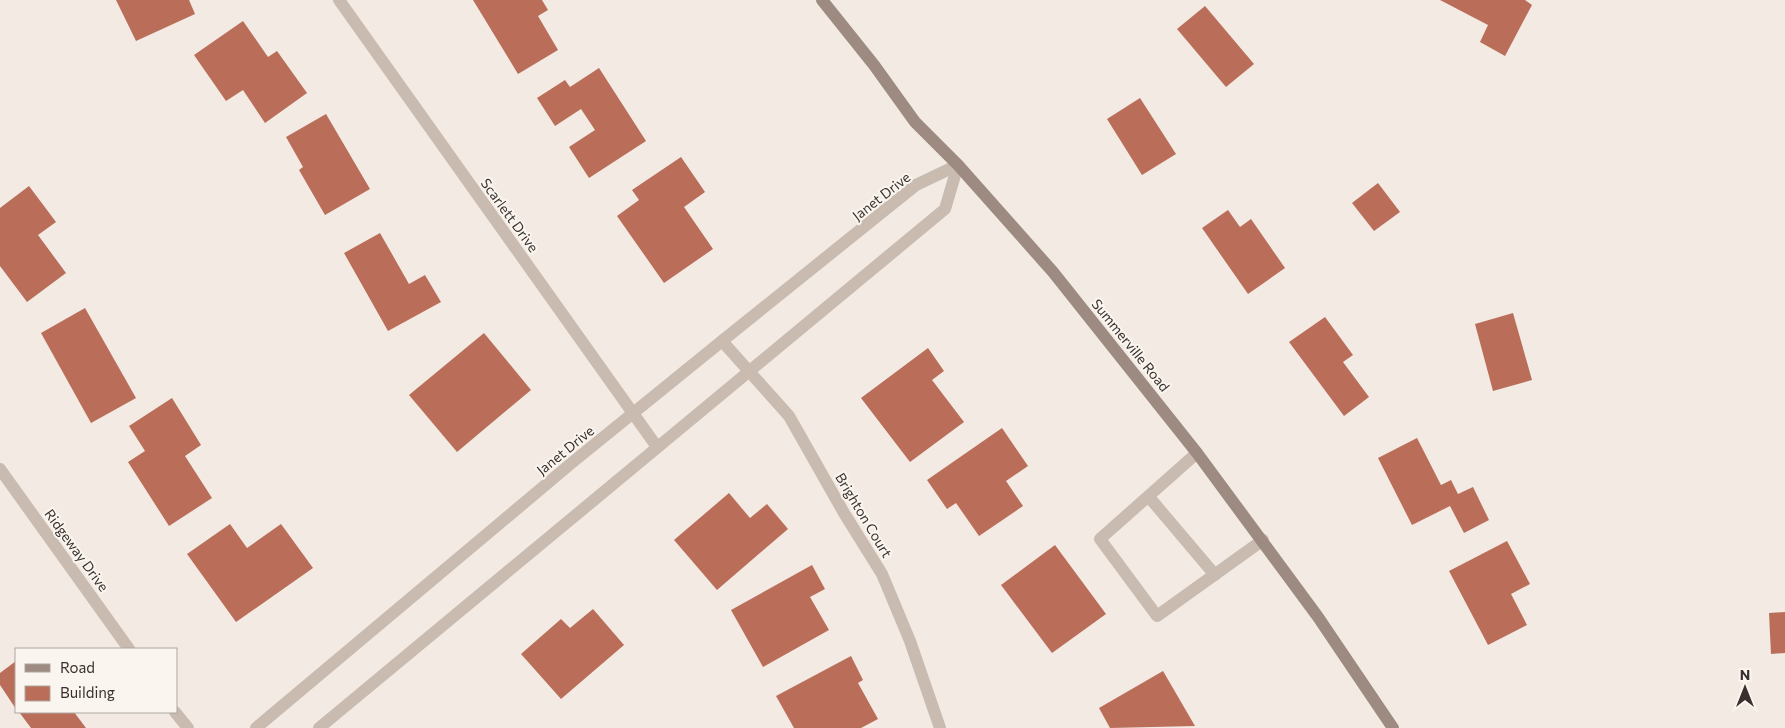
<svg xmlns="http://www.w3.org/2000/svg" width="1785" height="728" font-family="Commissioner,sans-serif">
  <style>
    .building { fill: #ba6e59 }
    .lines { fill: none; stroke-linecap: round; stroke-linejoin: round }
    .lane { stroke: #c9bbb0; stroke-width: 12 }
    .street { stroke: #c9bbb0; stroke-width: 12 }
    .secondary { stroke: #9d8a81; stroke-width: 12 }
    .labels { text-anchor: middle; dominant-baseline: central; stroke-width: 4; stroke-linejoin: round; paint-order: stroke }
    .street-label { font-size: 14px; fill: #39302d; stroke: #faf5ef }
  </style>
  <rect width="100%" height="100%" fill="#f2eae3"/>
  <g class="building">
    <polygon points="116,0 189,0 195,14 136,41"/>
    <polygon points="473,0 542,0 548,10 538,16 558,50 518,74"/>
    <polygon points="1440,0 1525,0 1532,5 1505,56 1480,42 1488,25"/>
    <polygon points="1205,6 1254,64 1226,87 1177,29"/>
    <polygon points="243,21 268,57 277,51 307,93 265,123 243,90 226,101 194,55"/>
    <polygon points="599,68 646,141 589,178 569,147 595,130 581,109 555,126 537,98 565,80 570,87"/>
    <polygon points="1140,98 1176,154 1142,175 1107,119"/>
    <polygon points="326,114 370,189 325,215 299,170 303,167 286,137"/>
    <polygon points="681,157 705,192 684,207 713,249 664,283 617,216 639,200 632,190"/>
    <polygon points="1378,183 1400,212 1374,231 1352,203"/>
    <polygon points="29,186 56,222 38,235 66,273 27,302 0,266 0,208"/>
    <polygon points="1228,210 1240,227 1251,219 1285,268 1248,294 1202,228"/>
    <polygon points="380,233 409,284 425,275 441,302 388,331 344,253"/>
    <polygon points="85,308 136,398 91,423 41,333"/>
    <polygon points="1513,313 1532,380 1493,391 1475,324"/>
    <polygon points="1325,317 1353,355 1343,362 1369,397 1344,416 1289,342"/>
    <polygon points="484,333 531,390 457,452 409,395"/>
    <polygon points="928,348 944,371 932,380 964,422 910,462 861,398"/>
    <polygon points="172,398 201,445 185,456 212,498 169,526 128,462 145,451 129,426"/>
    <polygon points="1002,428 1028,466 1006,481 1023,506 979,536 956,503 947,509 927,480"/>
    <polygon points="1417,438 1441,485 1451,480 1458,494 1473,487 1489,520 1464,533 1450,506 1412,525 1378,458"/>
    <polygon points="729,493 750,518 767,504 788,529 717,590 674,540"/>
    <polygon points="230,524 247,548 281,524 313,568 236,622 187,554"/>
    <polygon points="1507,541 1530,584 1511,594 1527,625 1488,645 1449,571"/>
    <polygon points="1055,545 1106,614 1052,653 1001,585"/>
    <polygon points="812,565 825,589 810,597 829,630 763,667 731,610"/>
    <polygon points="593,609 624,645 561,699 521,654 561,619 570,628"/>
    <polygon points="1785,612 1785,653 1771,654 1769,613"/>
    <polygon points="851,656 863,680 858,683 878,719 861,728 794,728 776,696"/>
    <polygon points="16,661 16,709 0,685 0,673"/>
    <polygon points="1163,671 1195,726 1110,728 1099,708"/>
    <polygon points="19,712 74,712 86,728 31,728"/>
  </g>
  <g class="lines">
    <g class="lane">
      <polyline points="1197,453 1100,539 1157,616 1263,540"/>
      <polyline points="1149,497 1215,575"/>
    </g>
    <g class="street">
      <polyline points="339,0 657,447"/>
      <polyline points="722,341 789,416 844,513 882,574 910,641 940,728"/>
      <polyline points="0,469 129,649"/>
      <polyline points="175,712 188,728"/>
      <polyline points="256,728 574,461 722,341 916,185 958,165"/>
      <polyline points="319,728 945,209 958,165"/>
    </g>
    <polyline class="secondary" points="822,0 874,65 915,122 958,165 1053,272 1197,453 1318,617 1393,728"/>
  </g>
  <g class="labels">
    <g class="street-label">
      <text transform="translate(881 196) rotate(-38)">Janet Drive</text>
      <text transform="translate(510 215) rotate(54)">Scarlett Drive</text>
      <text transform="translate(1131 345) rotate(51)">Summerville Road</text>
      <text transform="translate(565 450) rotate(-39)">Janet Drive</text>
      <text transform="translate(864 515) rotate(59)">Brighton Court</text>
      <text transform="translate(77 550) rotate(54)">Ridgeway Drive</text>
    </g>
  </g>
  <rect x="15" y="648" width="162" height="65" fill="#faf5ef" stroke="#ada6a1"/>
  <rect x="25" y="664" width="25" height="8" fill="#9d8a81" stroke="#ada6a1"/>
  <text x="60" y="673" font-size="15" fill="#39302d">Road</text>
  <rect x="25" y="686" width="25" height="15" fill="#ba6e59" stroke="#ada6a1"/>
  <text x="60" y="698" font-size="15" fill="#39302d">Building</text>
  <g transform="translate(1745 688)" stroke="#faf5ef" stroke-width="4" paint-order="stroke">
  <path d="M0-4L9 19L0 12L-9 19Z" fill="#39302d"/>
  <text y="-8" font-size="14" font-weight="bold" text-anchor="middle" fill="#39302d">N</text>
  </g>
</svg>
